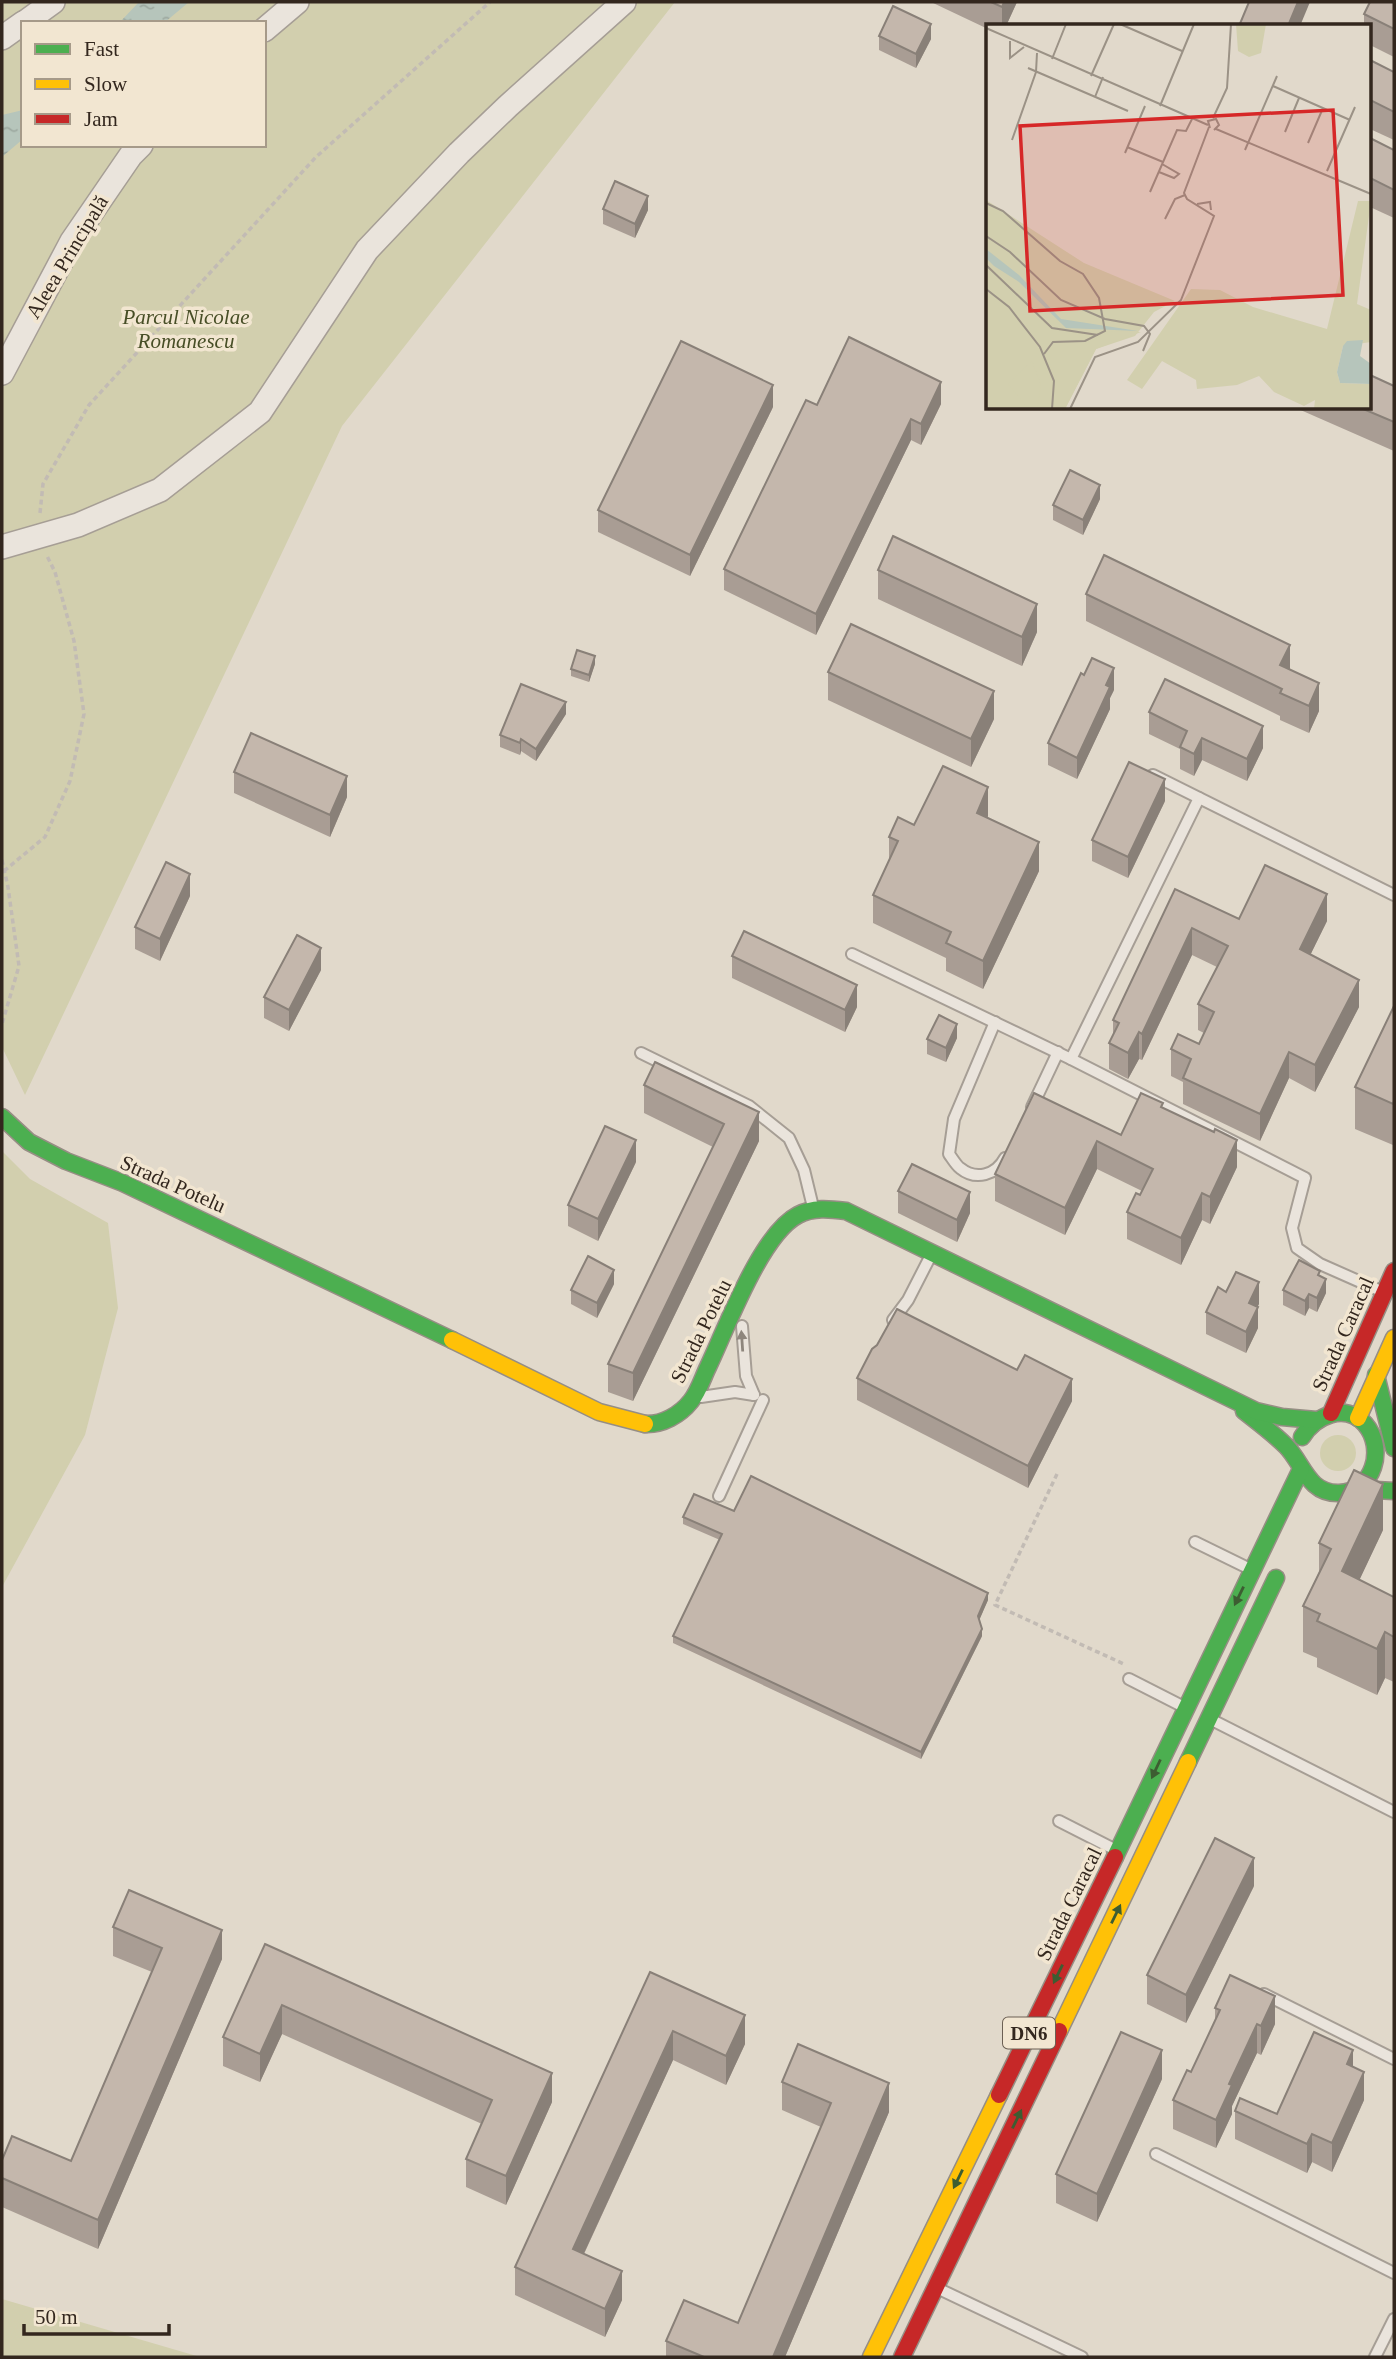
<svg xmlns="http://www.w3.org/2000/svg" width="1396" height="2359" font-family="'Times New Roman',serif">
  <style>
    .green { fill: #d2cfae; fill-rule: evenodd }
    .water { fill: url(#water-ripples) }
    .lines { fill: none; stroke-linecap: round; stroke-linejoin: round }
    .lane-casing { stroke: #a69e95; stroke-width: 14 }
    .street-casing { stroke: #a69e95; stroke-width: 26 }
    .fast-casing { stroke: #968e84; stroke-width: 19 }
    .slow-casing { stroke: #968e84; stroke-width: 19 }
    .jam-casing { stroke: #968e84; stroke-width: 19 }
    .path { stroke: #c2bbb4; stroke-width: 3.5; stroke-dasharray: 5 3.5; stroke-linecap: butt }
    .lane { stroke: #eae4dc; stroke-width: 10 }
    .street { stroke: #eae4dc; stroke-width: 23 }
    .fast { stroke: #4caf50; stroke-width: 16 }
    .slow { stroke: #ffc107; stroke-width: 16 }
    .jam { stroke: #c62828; stroke-width: 16 }
    .wall { fill: #a99d94 }
    .shaded-wall { fill: #898078 }
    .building { fill: #c4b7ac; stroke: #898078; stroke-width: 2 }
    .oneway { fill: #8e867d }
    .oneway2 { fill: #3d5d32 }
    .labels { text-anchor: middle; dominant-baseline: central; stroke-width: 7; stroke-linejoin: round; paint-order: stroke }
    .shield { fill: #f2e6d1; stroke: #6c6054; stroke-width: 2 }
    .shield-label { font-size: 19px; font-weight: bold; fill: #33271e }
    .street-label { font-size: 21px; fill: #33271e; stroke: #f2e6d1 }
    .park-label { font-size: 21px; font-style: italic; fill: #474e26; stroke: #f2e6d1 }
    .inset-road { fill: none; stroke: #9b9286; stroke-width: 2 }
    .view { fill: #d62828; fill-opacity: 0.15; stroke: #d62828; stroke-width: 3.5 }
    .inset-edge { fill: none; stroke: #33271e; stroke-width: 3.5 }
  </style>
  <defs>
    <pattern id="water-ripples" width="26" height="14" patternUnits="userSpaceOnUse" patternTransform="scale(1.75)"><rect width="26" height="14" fill="#b6c5bb"/><path d="M2 4q2-2 4 0t4 0M15 11q2-2 4 0t4 0" fill="none" stroke="#9da9a0"/></pattern>
  </defs>
  <rect width="100%" height="100%" fill="#e1d9cb"/>
  <g class="green">
    <path d="M2,2H675L342,426L25,1095L2,1047ZM23,23H264V145H23Z"/>
    <polygon points="2,1151 30,1179 108,1223 118,1308 85,1435 2,1587"/>
    <circle cx="1338" cy="1453" r="18"/>
    <polygon points="2,2299 200,2357 2,2357"/>
  </g>
  <g class="water">
    <polygon points="139,2 189,2 164,23 119,23"/>
    <polygon points="23,110 23,139 2,157 2,115"/>
  </g>
  <g class="lines">
    <defs>
      <g id="lane">
        <polyline points="1153,775 1394,895"/>
        <polyline points="852,954 1071,1059 1305,1178 1292,1228 1297,1248 1320,1264 1381,1291"/>
        <path d="M995,1022L954,1119L949,1154C952,1158 956,1165 960,1168C976,1181 996,1175 1005,1158"/>
        <polyline points="641,1053 749,1106 789,1138 804,1170 812,1203"/>
        <polyline points="1071,1059 1199,798"/>
        <polyline points="1032,1107 1058,1052"/>
        <polyline points="893,1320 908,1300 929,1259"/>
        <polyline points="742,1326 746,1376 754,1395"/>
        <polyline points="701,1397 735,1392 754,1395"/>
        <polyline points="719,1496 763,1400"/>
        <polyline points="1195,1542 1246,1567"/>
        <polyline points="1129,1679 1182,1706"/>
        <polyline points="1212,1720 1394,1812"/>
        <polyline points="1059,1821 1112,1848"/>
        <polyline points="1264,1994 1394,2059"/>
        <polyline points="1156,2154 1394,2273"/>
        <polyline points="939,2289 1082,2357"/>
        <polyline points="1375,2357 1394,2319"/>
      </g>
      <g id="street">
        <polyline points="24,23 53,2"/>
        <polyline points="264,30 297,2"/>
        <polyline points="2,38 23,23"/>
        <polyline points="2,373 72,241 131,155 141,145"/>
        <polyline points="2,547 78,525 160,490 260,412 367,250 459,153 508,106 624,2"/>
      </g>
      <g id="fast">
        <polyline points="2,1117 29,1142 66,1161 123,1183 452,1340"/>
        <polyline points="1376,1375 1394,1448"/>
        <path d="M1244,1411C1258,1422 1273,1433 1286,1446C1303,1463 1308,1494 1339,1493C1374,1492 1386,1448 1365,1424C1345,1402 1315,1416 1302,1437"/>
        <path d="M645,1424C662,1425 680,1415 691,1401C699,1391 703,1377 708,1367C727,1327 761,1234 798,1215C813,1207 830,1209 846,1211L1256,1411L1282,1417L1316,1420"/>
        <polyline points="1356,1489 1394,1491"/>
        <polyline points="1188,1762 1276,1578"/>
        <polyline points="1115,1857 1301,1469"/>
      </g>
      <g id="slow">
        <polyline points="452,1340 599,1412 645,1424"/>
        <polyline points="1358,1418 1394,1338"/>
        <polyline points="1059,2031 1188,1762"/>
        <polyline points="871,2357 999,2095"/>
      </g>
      <g id="jam">
        <polyline points="1331,1413 1394,1271"/>
        <polyline points="999,2095 1115,1857"/>
        <polyline points="902,2357 1059,2031"/>
      </g>
    </defs>
    <use href="#lane" class="lane-casing"/>
    <use href="#street" class="street-casing"/>
    <use href="#fast" class="fast-casing"/>
    <use href="#slow" class="slow-casing"/>
    <use href="#jam" class="jam-casing"/>
    <g class="path">
      <polyline points="40,513 43,484 89,405 316,157 490,2"/>
      <polyline points="2,860 8,887 19,966 2,1024"/>
      <polyline points="4,871 45,837 70,781 84,714 74,641 55,572 46,554"/>
      <polyline points="1057,1474 995,1605 1126,1665"/>
    </g>
    <use href="#lane" class="lane"/>
    <use href="#street" class="street"/>
    <use href="#fast" class="fast"/>
    <use href="#slow" class="slow"/>
    <use href="#jam" class="jam"/>
  </g>
  <g class="wall">
    <polygon points="931,2 1017,2 1006,26 988,26 988,29"/>
    <polygon points="1394,2 1394,57 1370,45 1370,26 1364,26 1364,14"/>
    <polygon points="879,36 931,39 916,68 879,50"/>
    <polygon points="1370,60 1394,72 1394,140 1370,129"/>
    <polygon points="1370,138 1394,150 1394,218 1370,207"/>
    <polygon points="603,209 648,210 635,238 603,224"/>
    <polygon points="1394,386 1394,451 1296,408 1370,408"/>
    <polygon points="941,404 921,445 911,440 816,635 724,590 724,569 817,405"/>
    <polygon points="773,407 690,576 598,532 598,510"/>
    <polygon points="1100,499 1083,535 1053,520 1053,505"/>
    <polygon points="878,570 1037,632 1022,666 878,599"/>
    <polygon points="1086,594 1290,670 1319,711 1309,733 1280,720 1280,716 1086,621"/>
    <polygon points="595,664 589,682 571,676 571,669"/>
    <polygon points="828,672 994,719 971,767 828,700"/>
    <polygon points="1114,690 1110,698 1110,709 1077,779 1048,765 1048,743"/>
    <polygon points="1149,712 1263,748 1247,781 1202,760 1194,776 1180,769 1180,749 1149,734"/>
    <polygon points="566,714 536,761 521,751 520,755 500,747 500,735"/>
    <polygon points="234,772 347,797 330,837 234,793"/>
    <polygon points="1165,801 1128,878 1092,861 1092,840"/>
    <polygon points="988,816 987,818 1039,871 983,989 946,971 946,958 873,923 873,895 889,860 889,837 914,825"/>
    <polygon points="1175,889 1239,919 1327,921 1310,955 1359,1007 1315,1092 1289,1078 1260,1141 1183,1104 1183,1082 1171,1076 1171,1049 1199,1044 1204,1033 1198,1030 1198,1004 1217,967 1192,955 1142,1060 1139,1059 1128,1079 1109,1069 1109,1043 1113,1035 1113,1020"/>
    <polygon points="190,896 160,961 135,949 135,927"/>
    <polygon points="732,956 857,1007 845,1032 732,978"/>
    <polygon points="321,970 289,1031 264,1018 264,997"/>
    <polygon points="1394,1006 1393,1145 1355,1129 1355,1087"/>
    <polygon points="957,1038 946,1062 927,1054 927,1039"/>
    <polygon points="644,1085 759,1141 633,1401 608,1392 608,1364 713,1147 644,1113"/>
    <polygon points="1163,1108 1237,1167 1210,1224 1202,1220 1181,1265 1127,1239 1127,1212 1142,1191 1097,1169 1065,1235 995,1201 995,1174 1121,1135"/>
    <polygon points="636,1162 598,1241 568,1226 568,1205"/>
    <polygon points="898,1191 970,1213 957,1242 898,1213"/>
    <polygon points="1320,1276 1326,1293 1317,1312 1309,1308 1305,1316 1283,1305 1283,1290"/>
    <polygon points="614,1284 597,1318 571,1304 571,1290"/>
    <polygon points="1259,1304 1257,1306 1258,1328 1246,1353 1206,1334 1206,1312"/>
    <polygon points="857,1378 1072,1401 1028,1488 857,1400"/>
    <polygon points="734,1511 988,1600 979,1620 982,1636 921,1759 673,1643 673,1636 720,1540 683,1524 683,1517"/>
    <polygon points="1383,1530 1359,1580 1394,1597 1394,1682 1385,1678 1377,1695 1317,1667 1317,1658 1303,1652 1303,1606 1319,1572 1319,1543"/>
    <polygon points="1254,1886 1186,2023 1147,2004 1147,1975"/>
    <polygon points="113,1927 222,1959 98,2249 2,2207 2,2160 71,2161 152,1972 113,1956"/>
    <polygon points="265,1944 552,2102 506,2205 466,2187 466,2159 482,2124 282,2034 260,2082 223,2066 223,2037"/>
    <polygon points="650,1972 745,2044 726,2085 673,2060 584,2254 622,2300 605,2337 515,2295 515,2267"/>
    <polygon points="1215,2008 1275,2024 1261,2055 1257,2053 1232,2106 1232,2114 1216,2148 1173,2129 1173,2100 1191,2072 1215,2020"/>
    <polygon points="1353,2067 1364,2100 1332,2172 1312,2162 1307,2173 1235,2139 1235,2111 1277,2114"/>
    <polygon points="1162,2079 1097,2222 1056,2203 1056,2174"/>
    <polygon points="782,2082 889,2112 785,2357 666,2357 666,2341 738,2323 821,2127 782,2110"/>
  </g>
  <g class="shaded-wall">
    <polygon points="1004,2 1017,2 1006,26 1002,26 1002,7"/>
    <polygon points="1298,2 1310,2 1300,26 1288,26"/>
    <polygon points="931,24 931,39 916,68 916,54"/>
    <polygon points="648,196 648,210 635,238 635,224"/>
    <polygon points="941,382 941,404 921,445 921,424"/>
    <polygon points="773,385 773,407 690,576 690,555"/>
    <polygon points="911,419 911,440 816,635 816,614"/>
    <polygon points="1100,485 1100,499 1083,535 1083,520"/>
    <polygon points="1037,604 1037,632 1022,666 1022,637"/>
    <polygon points="1290,645 1290,672 1280,665"/>
    <polygon points="595,656 595,664 589,682 589,675"/>
    <polygon points="1114,668 1114,690 1110,698 1110,709 1077,779 1077,758 1106,685"/>
    <polygon points="1319,683 1319,711 1309,733 1309,706"/>
    <polygon points="994,691 994,719 971,767 971,739"/>
    <polygon points="566,702 566,714 536,761 536,749"/>
    <polygon points="1263,726 1263,748 1247,781 1247,759"/>
    <polygon points="1202,738 1202,760 1194,776 1194,754"/>
    <polygon points="521,739 521,751 520,755 520,743"/>
    <polygon points="347,776 347,797 330,837 330,815"/>
    <polygon points="1165,779 1165,801 1128,878 1128,857"/>
    <polygon points="988,787 988,816 977,841 977,813"/>
    <polygon points="1039,842 1039,871 983,989 983,961"/>
    <polygon points="190,874 190,896 160,961 160,939"/>
    <polygon points="1327,894 1327,921 1300,976 1300,949"/>
    <polygon points="1192,928 1192,955 1142,1060 1142,1034"/>
    <polygon points="321,948 321,970 289,1031 289,1010"/>
    <polygon points="1359,980 1359,1007 1315,1092 1315,1065"/>
    <polygon points="857,985 857,1007 845,1032 845,1010"/>
    <polygon points="957,1024 957,1038 946,1062 946,1048"/>
    <polygon points="1139,1032 1139,1059 1128,1079 1128,1053"/>
    <polygon points="1289,1052 1289,1078 1260,1141 1260,1114"/>
    <polygon points="1394,1101 1394,1143 1393,1145 1393,1104"/>
    <polygon points="759,1112 759,1141 633,1401 633,1373"/>
    <polygon points="636,1140 636,1162 598,1241 598,1219"/>
    <polygon points="1237,1140 1237,1167 1210,1224 1210,1197"/>
    <polygon points="1097,1141 1097,1169 1065,1235 1065,1208"/>
    <polygon points="970,1192 970,1213 957,1242 957,1220"/>
    <polygon points="1202,1193 1202,1220 1181,1265 1181,1238"/>
    <polygon points="614,1270 614,1284 597,1318 597,1303"/>
    <polygon points="1326,1279 1326,1293 1317,1312 1317,1298"/>
    <polygon points="1259,1282 1259,1304 1249,1324 1249,1303"/>
    <polygon points="1309,1294 1309,1308 1305,1316 1305,1301"/>
    <polygon points="1258,1307 1258,1328 1246,1353 1246,1332"/>
    <polygon points="1072,1379 1072,1401 1028,1488 1028,1466"/>
    <polygon points="1383,1484 1383,1530 1342,1617 1342,1571"/>
    <polygon points="988,1593 988,1600 978,1623 978,1616"/>
    <polygon points="982,1629 982,1636 921,1759 921,1752"/>
    <polygon points="1385,1632 1385,1678 1377,1695 1377,1649"/>
    <polygon points="1254,1858 1254,1886 1186,2023 1186,1995"/>
    <polygon points="222,1930 222,1959 98,2249 98,2220"/>
    <polygon points="1275,1996 1275,2024 1261,2055 1261,2026"/>
    <polygon points="282,2005 282,2034 260,2082 260,2054"/>
    <polygon points="745,2015 745,2044 726,2085 726,2056"/>
    <polygon points="1257,2024 1257,2053 1232,2106 1232,2114 1216,2148 1216,2120 1229,2084"/>
    <polygon points="673,2031 673,2060 573,2277 573,2249"/>
    <polygon points="1162,2050 1162,2079 1097,2222 1097,2194"/>
    <polygon points="1353,2050 1353,2078 1347,2064"/>
    <polygon points="1364,2072 1364,2100 1332,2172 1332,2143"/>
    <polygon points="552,2073 552,2102 506,2205 506,2176"/>
    <polygon points="889,2083 889,2112 785,2357 773,2357"/>
    <polygon points="1312,2134 1312,2162 1307,2173 1307,2144"/>
    <polygon points="622,2271 622,2300 605,2337 605,2309"/>
  </g>
  <g class="building">
    <polygon points="991,2 1004,2 1002,7"/>
    <polygon points="1249,2 1298,2 1288,26 1239,26"/>
    <polygon points="1370,2 1394,2 1394,29 1364,14"/>
    <polygon points="893,6 931,24 916,54 879,36"/>
    <polygon points="1370,60 1394,72 1394,112 1370,100"/>
    <polygon points="1370,138 1394,150 1394,190 1370,178"/>
    <polygon points="615,181 648,196 635,224 603,209"/>
    <polygon points="849,337 941,382 921,424 911,419 816,614 724,569 806,400 817,405"/>
    <polygon points="681,341 773,385 690,555 598,510"/>
    <polygon points="1370,375 1394,386 1394,422 1361,408 1370,408"/>
    <polygon points="1070,470 1100,485 1083,520 1053,505"/>
    <polygon points="893,536 1037,604 1022,637 878,570"/>
    <polygon points="1104,555 1290,645 1280,665 1319,683 1309,706 1280,693 1282,689 1086,594"/>
    <polygon points="851,624 994,691 971,739 828,672"/>
    <polygon points="577,650 595,656 589,675 571,669"/>
    <polygon points="1092,658 1114,668 1106,685 1110,687 1077,758 1048,743 1081,673 1084,675"/>
    <polygon points="1165,679 1263,726 1247,759 1202,738 1194,754 1180,747 1187,731 1149,712"/>
    <polygon points="521,684 566,702 536,749 521,739 520,743 500,735"/>
    <polygon points="251,733 347,776 330,815 234,772"/>
    <polygon points="1129,762 1165,779 1128,857 1092,840"/>
    <polygon points="943,766 988,787 977,813 1039,842 983,961 946,943 951,932 873,895 898,841 889,837 898,817 914,825"/>
    <polygon points="166,862 190,874 160,939 135,927"/>
    <polygon points="1265,865 1327,894 1300,949 1359,980 1315,1065 1289,1052 1260,1114 1183,1078 1191,1059 1171,1049 1178,1034 1199,1044 1214,1012 1198,1004 1228,946 1192,928 1142,1034 1139,1032 1128,1053 1109,1043 1119,1023 1113,1020 1175,889 1239,919"/>
    <polygon points="744,931 857,985 845,1010 732,956"/>
    <polygon points="297,935 321,948 289,1010 264,997"/>
    <polygon points="1394,1006 1394,1101 1393,1104 1355,1087"/>
    <polygon points="939,1015 957,1024 946,1048 927,1039"/>
    <polygon points="655,1062 759,1112 633,1373 608,1364 724,1124 644,1085"/>
    <polygon points="1034,1093 1121,1135 1141,1093 1163,1103 1161,1107 1214,1132 1215,1129 1237,1140 1210,1197 1202,1193 1181,1238 1127,1212 1136,1193 1140,1195 1153,1169 1097,1141 1065,1208 995,1174"/>
    <polygon points="605,1126 636,1140 598,1219 568,1205"/>
    <polygon points="912,1164 970,1192 957,1220 898,1191"/>
    <polygon points="588,1256 614,1270 597,1303 571,1290"/>
    <polygon points="1299,1260 1320,1271 1318,1275 1326,1279 1317,1298 1309,1294 1305,1301 1283,1290"/>
    <polygon points="1236,1272 1259,1282 1249,1303 1258,1307 1246,1332 1206,1312 1218,1287 1226,1292"/>
    <polygon points="897,1309 1017,1370 1025,1355 1072,1379 1028,1466 857,1378 872,1349 877,1345"/>
    <polygon points="1354,1470 1383,1484 1342,1571 1394,1597 1394,1637 1385,1632 1377,1649 1317,1621 1320,1614 1303,1606 1331,1549 1319,1543"/>
    <polygon points="751,1476 988,1593 978,1616 982,1629 921,1752 673,1636 722,1534 683,1517 694,1494 734,1511"/>
    <polygon points="1215,1838 1254,1858 1186,1995 1147,1975"/>
    <polygon points="129,1890 222,1930 98,2220 2,2178 2,2160 12,2136 71,2161 162,1948 113,1927"/>
    <polygon points="265,1944 552,2073 506,2176 466,2159 492,2100 282,2005 260,2054 223,2037"/>
    <polygon points="650,1972 745,2015 726,2056 673,2031 573,2249 622,2271 605,2309 515,2267"/>
    <polygon points="1230,1975 1275,1996 1261,2026 1257,2024 1229,2084 1232,2085 1216,2120 1173,2100 1187,2070 1191,2072 1220,2010 1215,2008"/>
    <polygon points="1121,2032 1162,2050 1097,2194 1056,2174"/>
    <polygon points="1314,2032 1353,2050 1347,2064 1364,2072 1332,2143 1312,2134 1307,2144 1235,2111 1240,2098 1277,2114"/>
    <polygon points="798,2044 889,2083 773,2357 704,2357 666,2341 684,2300 738,2323 831,2103 782,2082"/>
  </g>
  <defs><path id="oneway-solid" d="M-6-.8H1V-3.2L6.5 0L1 3.2V.8H-6Z" transform="scale(1.75)"/></defs>
  <use class="oneway" href="#oneway-solid" transform="translate(742 1341) rotate(-94)"/>
  <g class="oneway2">
    <use href="#oneway-solid" transform="translate(1239 1596) rotate(116)"/>
    <use href="#oneway-solid" transform="translate(1156 1769) rotate(115)"/>
    <use href="#oneway-solid" transform="translate(1116 1914) rotate(-64)"/>
    <use href="#oneway-solid" transform="translate(1058 1974) rotate(116)"/>
    <use href="#oneway-solid" transform="translate(1017 2119) rotate(-64)"/>
    <use href="#oneway-solid" transform="translate(958 2179) rotate(116)"/>
  </g>
  <g class="labels">
    <rect class="shield" x="1003" y="2017.5" width="52" height="31" rx="5"/>
    <g class="shield-label">
      <text x="1029" y="2033">DN6</text>
    </g>
    <g class="street-label">
      <text transform="translate(67 257) rotate(-59)">Aleea Principală</text>
      <text transform="translate(173 1184) rotate(24)">Strada Potelu</text>
      <text transform="translate(701 1331) rotate(-64)">Strada Potelu</text>
      <text transform="translate(1343 1334) rotate(-66)">Strada Caracal</text>
      <text transform="translate(1069 1904) rotate(-64)">Strada Caracal</text>
    </g>
    <g class="park-label">
      <text x="186" y="317">Parcul Nicolae<tspan x="186" dy="24">Romanescu</tspan></text>
    </g>
  </g>
  <g transform="translate(986 24)">
    <rect width="385" height="385" fill="#e1d9cb"/>
    <path d="M250,0H280L275,29L263,33L252,27ZM0,176L98,239L189,277L168,288L149,312L110,325L79,385H0ZM372,177H385L371,280L385,286V318L357,322L351,348L354,359L385,360V385H328L329,376L318,382L288,368L273,352L251,361L211,365L210,356L176,337L156,365L141,356L205,265L234,266L267,283L341,305Z" fill="#d2cfae"/>
    <path d="M0,244L65,305L112,312L122,307L155,308L110,325L79,385H68L70,357L61,332L39,298L0,262ZM46,337L55,361L51,385H43L22,360Z" fill="#d2cfae"/>
    <path d="M0,225L33,251L75,295L152,307L80,304L33,258L8,242L0,234ZM377,316L374,332L385,340V360L354,359L351,348L357,322L361,317Z" fill="#b6c5bb"/>
    <path class="inset-road" d="M134,0L196,27M0,4L222,101M24,17V34L38,23M66,35L80,0M42,44L142,87M105,52L128,0M287,62L364,96M109,73L117,53M174,82L208,0M227,94L241,64L245,0M224,104L222,97L230,95L233,101L228,106M230,105L385,170M299,108L313,74M26,116L50,48L51,29M322,119L337,84M141,123L177,138M259,126L291,52M139,129L159,82M341,147L369,83M173,148L188,154L193,150L176,140M164,168L191,106L200,107L206,95M0,179L17,187L74,237L97,250L113,274L119,307L99,317L67,318L58,330M211,180L224,178L225,186M179,195L189,175L199,171M0,212L24,228L75,276L119,295L158,302L164,310L157,327M0,241L66,304L112,311M0,265L23,283L54,323L68,357L66,385M84,385L109,333L152,318L195,276L228,192L201,175L198,169L223,103"/>
    <path class="view" d="M347,86L357,271L44,287L34,102Z"/>
    <rect width="385" height="385" class="inset-edge"/>
  </g>
  <rect width="1396" height="2359" fill="none" stroke="#33271e" stroke-width="7"/>
  <rect x="21" y="21" width="245" height="126" fill="#f2e6d1" stroke="#a69a89" stroke-width="2"/>
  <rect x="35" y="44" width="35" height="10" fill="#4caf50" stroke="#a69a89" stroke-width="2"/>
  <text x="84" y="56" font-size="21" fill="#33271e">Fast</text>
  <rect x="35" y="79" width="35" height="10" fill="#ffc107" stroke="#a69a89" stroke-width="2"/>
  <text x="84" y="91" font-size="21" fill="#33271e">Slow</text>
  <rect x="35" y="114" width="35" height="10" fill="#c62828" stroke="#a69a89" stroke-width="2"/>
  <text x="84" y="126" font-size="21" fill="#33271e">Jam</text>
  <path d="M24 2324v10h145v-10" fill="none" stroke="#33271e" stroke-width="3.5"/>
  <text x="35" y="2324" font-size="21" fill="#33271e" stroke="#f2e6d1" stroke-width="5" paint-order="stroke">50 m</text>
</svg>
